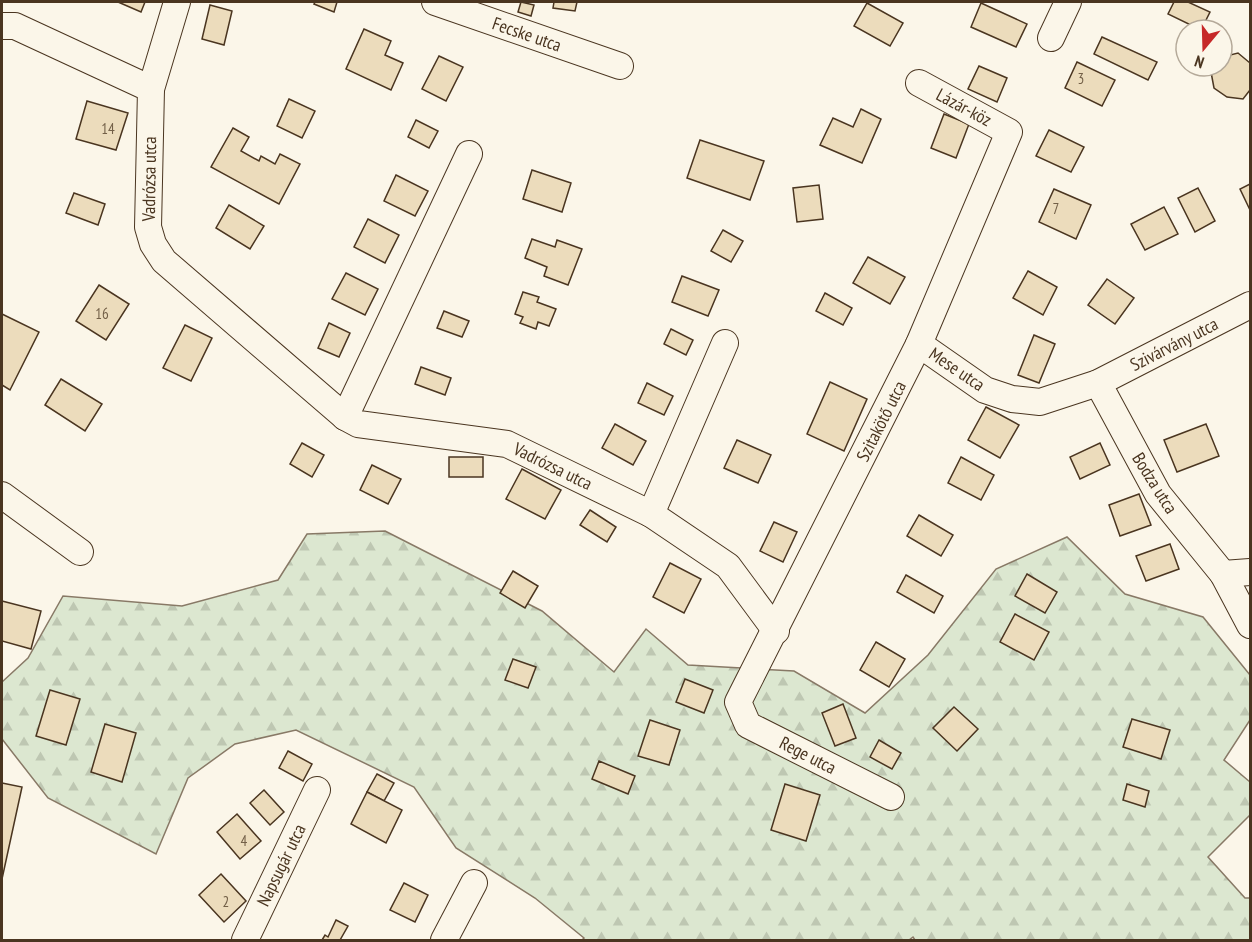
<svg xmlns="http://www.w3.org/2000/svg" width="1252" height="942" font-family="'PT Sans Narrow',sans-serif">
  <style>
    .forest { fill: url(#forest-firs); stroke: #887966; stroke-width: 1.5 }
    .building { fill: #ecdcbc; stroke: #4a3520; stroke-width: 1.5 }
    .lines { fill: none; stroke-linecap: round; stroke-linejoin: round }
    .minor-casing { stroke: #4a3520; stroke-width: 28 }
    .minor { stroke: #fbf6e9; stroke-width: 26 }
    .labels { text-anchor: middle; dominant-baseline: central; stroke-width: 4.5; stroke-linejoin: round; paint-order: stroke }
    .number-label { font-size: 15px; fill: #725f47 }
    .street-label { font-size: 18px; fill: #4a3520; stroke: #fbf6e9 }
  </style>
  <defs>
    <pattern id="forest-firs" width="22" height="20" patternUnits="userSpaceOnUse" patternTransform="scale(1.5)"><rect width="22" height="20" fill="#dce7d0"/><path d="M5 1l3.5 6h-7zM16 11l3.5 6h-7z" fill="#bec7b2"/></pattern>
  </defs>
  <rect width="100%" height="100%" fill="#fbf6e9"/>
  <polygon class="forest" points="385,531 542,611 614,672 646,629 688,665 794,671 865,713 928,655 996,569 1067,537 1125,594 1203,617 1250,675 1250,720 1224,760 1250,782 1250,815 1208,857 1245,898 1250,898 1250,940 915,940 913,937 909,940 582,940 584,938 535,898 456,848 414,787 296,730 235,744 188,778 156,854 48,798 2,739 2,682 28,658 63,596 182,606 278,580 307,534"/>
  <g class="building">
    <polygon points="118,2 145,2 141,12"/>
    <polygon points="315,2 337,2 334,12 314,4"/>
    <polygon points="521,2 534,5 531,16 518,12"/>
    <polygon points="554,2 577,2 575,11 553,8"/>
    <polygon points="1174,2 1188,2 1210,12 1201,30 1168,14"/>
    <polygon points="867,3 903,23 890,46 854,26"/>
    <polygon points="981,3 1027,24 1016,47 971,27"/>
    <polygon points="210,5 232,11 224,45 202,39"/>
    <polygon points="364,29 391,41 385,55 403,63 391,90 346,69"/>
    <polygon points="1102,37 1157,62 1148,80 1094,54"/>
    <polygon points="1238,53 1250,63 1250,90 1243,99 1227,97 1214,88 1211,72 1214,66 1222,66 1222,57"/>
    <polygon points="439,56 463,67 446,101 422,89"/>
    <polygon points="1077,62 1115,80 1102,106 1065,88"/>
    <polygon points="979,66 1007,78 997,102 968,89"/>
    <polygon points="289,99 315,111 302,138 277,126"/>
    <polygon points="87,101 128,113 116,150 76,139"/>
    <polygon points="861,109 881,119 862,163 820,145 833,118 853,127"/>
    <polygon points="944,114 969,124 956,158 931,148"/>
    <polygon points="416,120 438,131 429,148 408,137"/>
    <polygon points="233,128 249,137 241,151 259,161 261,156 275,164 280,154 300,164 279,204 211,167"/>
    <polygon points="1049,130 1084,147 1071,172 1036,156"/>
    <polygon points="700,140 764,161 750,200 687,178"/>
    <polygon points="532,170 571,183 562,212 523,199"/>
    <polygon points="396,175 428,191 415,216 384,201"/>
    <polygon points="1250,184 1250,210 1240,189"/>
    <polygon points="819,185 823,219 797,222 793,188"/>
    <polygon points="1198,188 1215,221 1195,232 1178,198"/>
    <polygon points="1054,189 1091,205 1076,239 1039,222"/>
    <polygon points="74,193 105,204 98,225 66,213"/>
    <polygon points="229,205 264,226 250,249 216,228"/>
    <polygon points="1164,207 1178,234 1145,250 1131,224"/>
    <polygon points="368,219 399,235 385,263 354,247"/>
    <polygon points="723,230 743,241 731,262 711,251"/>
    <polygon points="532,239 555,247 557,240 582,249 568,285 544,276 547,267 525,258"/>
    <polygon points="868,257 905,277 890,304 853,283"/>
    <polygon points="1028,271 1057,287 1043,315 1013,298"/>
    <polygon points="346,273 378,289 365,315 332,299"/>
    <polygon points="682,276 719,290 708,316 672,302"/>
    <polygon points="1107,279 1134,298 1115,324 1088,305"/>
    <polygon points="99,285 129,304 106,340 76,321"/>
    <polygon points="523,292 539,297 537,302 556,309 549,326 538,322 536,329 520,323 523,317 515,314"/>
    <polygon points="825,293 852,308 843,325 816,311"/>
    <polygon points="444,311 469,321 462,337 437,328"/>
    <polygon points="2,314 39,332 10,390 2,385"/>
    <polygon points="329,323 350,333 339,357 318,348"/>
    <polygon points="185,325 212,338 191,381 163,368"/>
    <polygon points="671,329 693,340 686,355 664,344"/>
    <polygon points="1034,335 1055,344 1039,383 1018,375"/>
    <polygon points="421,367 451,378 445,395 415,384"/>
    <polygon points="61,379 102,404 85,431 45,405"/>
    <polygon points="830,382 867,399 844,451 807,434"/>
    <polygon points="647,383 673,396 664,415 638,403"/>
    <polygon points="986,407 1019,425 1000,458 968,440"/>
    <polygon points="615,424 646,441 633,465 602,448"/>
    <polygon points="1206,424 1219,456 1177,472 1164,440"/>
    <polygon points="737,440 771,455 758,483 724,468"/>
    <polygon points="302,443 324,455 312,477 290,464"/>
    <polygon points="1100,443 1110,465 1080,479 1070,457"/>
    <rect x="449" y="457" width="34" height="20"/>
    <polygon points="961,457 994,475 981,500 948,483"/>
    <polygon points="372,465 401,479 388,504 360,490"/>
    <polygon points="522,469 561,490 545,519 506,499"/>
    <polygon points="1139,494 1151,525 1120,536 1109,505"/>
    <polygon points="590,510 616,527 607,542 580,525"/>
    <polygon points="919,515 953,535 941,556 907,536"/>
    <polygon points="774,522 797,532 783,562 760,551"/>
    <polygon points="1170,544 1179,569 1146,581 1136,556"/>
    <polygon points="670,563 701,579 684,613 653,597"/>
    <polygon points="513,571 538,586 525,608 500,593"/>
    <polygon points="1027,574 1057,592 1045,613 1015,596"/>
    <polygon points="906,575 943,596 934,613 897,592"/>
    <polygon points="2,601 41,611 31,649 2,641"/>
    <polygon points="1015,614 1049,632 1034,660 1000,642"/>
    <polygon points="876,642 905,659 889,687 860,670"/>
    <polygon points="513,659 536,667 528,688 505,680"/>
    <polygon points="685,679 713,690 704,713 676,702"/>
    <polygon points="50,690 80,699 66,745 36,736"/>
    <polygon points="843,704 856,738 835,746 822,713"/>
    <polygon points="954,707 978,729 957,751 933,728"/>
    <polygon points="1132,719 1170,730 1161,759 1123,747"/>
    <polygon points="650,720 680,730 669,765 638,756"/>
    <polygon points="105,724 136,733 122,782 91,772"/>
    <polygon points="879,740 901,753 892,769 870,757"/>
    <polygon points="288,751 312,764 303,781 279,768"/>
    <polygon points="599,761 635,776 628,794 592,779"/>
    <polygon points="377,774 394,783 384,801 367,792"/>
    <polygon points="2,783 22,787 2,879"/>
    <polygon points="785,784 820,795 806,841 771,830"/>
    <polygon points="1127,784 1149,791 1145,807 1123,800"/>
    <polygon points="264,790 284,812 270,825 250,803"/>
    <polygon points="367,792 402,810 386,843 351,824"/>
    <polygon points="237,814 261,841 240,859 217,832"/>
    <polygon points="221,874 246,901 224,922 199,895"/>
    <polygon points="404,883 428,895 415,922 390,910"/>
    <polygon points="336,920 348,926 340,940 322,940 325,935 328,937"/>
  </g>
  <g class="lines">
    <defs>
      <g id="minor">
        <polyline points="435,2 620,66"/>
        <polyline points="2,26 15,26 151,89 148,227 153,244 164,261 345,417 358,424 507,444 651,514 728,566 776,631"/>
        <polyline points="1051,38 1068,2"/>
        <polyline points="151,89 177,2"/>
        <polyline points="919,344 985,390 1012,399 1040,402 1098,383 1250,305"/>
        <polyline points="1098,383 1158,494 1223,574 1250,625"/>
        <polyline points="345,417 469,154"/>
        <polyline points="2,495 80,552"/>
        <polyline points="651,514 725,343"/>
        <polyline points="1223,574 1250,572"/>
        <polyline points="891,797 748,725 738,702 919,344 1009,132 919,83"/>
        <polyline points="245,940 317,790"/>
        <polyline points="444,940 474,883"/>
      </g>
    </defs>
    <use href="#minor" class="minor-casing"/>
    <use href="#minor" class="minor"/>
  </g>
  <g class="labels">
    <g class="number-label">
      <text x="1081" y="78">3</text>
      <text x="108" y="128">14</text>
      <text x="1056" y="208">7</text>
      <text x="102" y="313">16</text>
      <text x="244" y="840">4</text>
      <text x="226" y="901">2</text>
    </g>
    <g class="street-label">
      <text transform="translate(527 34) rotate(19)">Fecske utca</text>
      <text transform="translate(964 107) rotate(28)">Lázár-köz</text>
      <text transform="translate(149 179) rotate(-89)">Vadrózsa utca</text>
      <text transform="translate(1174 344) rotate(-27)">Szivárvány utca</text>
      <text transform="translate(957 369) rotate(34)">Mese utca</text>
      <text transform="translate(881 421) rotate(-63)">Szitakötő utca</text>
      <text transform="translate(553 466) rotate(26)">Vadrózsa utca</text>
      <text transform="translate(1155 483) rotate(58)">Bodza utca</text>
      <text transform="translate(808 755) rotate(27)">Rege utca</text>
      <text transform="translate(281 865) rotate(-64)">Napsugár utca</text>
    </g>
  </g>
  <rect width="1252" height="942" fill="none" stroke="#4a3520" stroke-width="6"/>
  <g transform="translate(1204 48) rotate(199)"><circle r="28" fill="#fbf6e9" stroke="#b4a999" stroke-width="1.5"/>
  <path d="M0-4.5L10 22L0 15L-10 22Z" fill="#c62828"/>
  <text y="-9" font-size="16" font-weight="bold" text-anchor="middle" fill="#4a3520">N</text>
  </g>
</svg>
